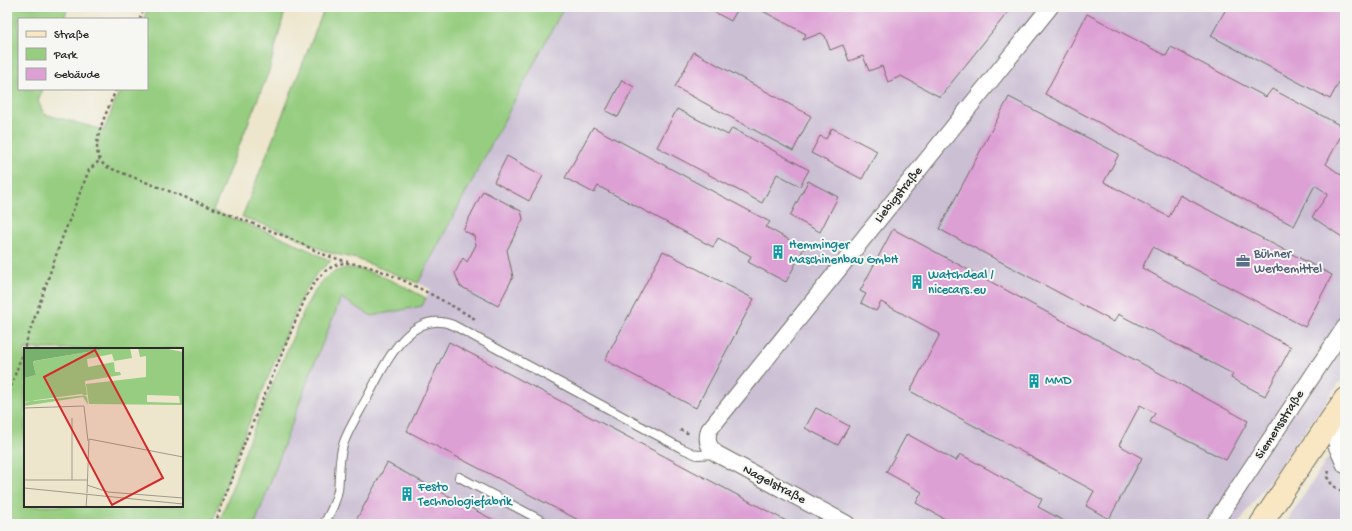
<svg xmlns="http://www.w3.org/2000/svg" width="1352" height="531" font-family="'Gochi Hand',sans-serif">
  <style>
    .industrial { fill: #cbbfd4 }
    .green { fill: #96cd80; stroke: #607c56; fill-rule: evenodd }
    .building { fill: #dda0d4 }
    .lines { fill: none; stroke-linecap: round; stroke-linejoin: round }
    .service-casing { stroke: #6f6c63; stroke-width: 10 }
    .minor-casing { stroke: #6f6c63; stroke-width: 18 }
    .secondary-casing { stroke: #6f6c63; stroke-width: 24 }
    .path { stroke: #6f6c63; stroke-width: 2.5; stroke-dasharray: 3 3; stroke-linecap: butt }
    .service { stroke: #fff; stroke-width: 8 }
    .minor { stroke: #fff; stroke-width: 16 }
    .secondary { stroke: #f9e7c3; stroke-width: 22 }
    .labels { text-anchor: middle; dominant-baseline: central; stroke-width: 4; stroke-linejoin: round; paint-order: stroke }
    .street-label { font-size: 13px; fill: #2b2b2b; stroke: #f6f6f2 }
    .culture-label { font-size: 13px; fill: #0d838f; stroke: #f6f6f2; text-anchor: start }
    .service-label { font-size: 13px; fill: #4e5e75; stroke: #f6f6f2; text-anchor: start }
    .inset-road { fill: none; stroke: #9f9b8c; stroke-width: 1 }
    .view { fill: #d62828; fill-opacity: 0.15; stroke: #d62828; stroke-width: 2 }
    .inset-edge { fill: none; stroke: #2b2b2b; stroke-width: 2 }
  </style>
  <rect width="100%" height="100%" fill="#f6f6f2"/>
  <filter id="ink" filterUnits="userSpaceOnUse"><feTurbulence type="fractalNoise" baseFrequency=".025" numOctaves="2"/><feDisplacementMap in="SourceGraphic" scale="8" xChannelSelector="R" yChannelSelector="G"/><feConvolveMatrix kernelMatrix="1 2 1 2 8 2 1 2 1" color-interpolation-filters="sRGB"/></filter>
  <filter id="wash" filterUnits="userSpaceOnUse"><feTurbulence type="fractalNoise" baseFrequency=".012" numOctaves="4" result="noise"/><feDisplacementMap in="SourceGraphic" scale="16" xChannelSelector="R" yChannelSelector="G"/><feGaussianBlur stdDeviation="0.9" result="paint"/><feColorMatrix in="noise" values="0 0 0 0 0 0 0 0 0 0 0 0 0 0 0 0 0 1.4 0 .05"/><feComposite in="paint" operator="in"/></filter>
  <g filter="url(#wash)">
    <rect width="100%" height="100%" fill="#ede6cc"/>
    <g class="industrial">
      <polygon points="564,7 1345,7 1345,375 1238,524 255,524 310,374 341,298 372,316 422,306 431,289 418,283"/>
      <polygon points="1345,445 1345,524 1285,524 1328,458"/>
    </g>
    <g class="green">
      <path d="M7,7H68L64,19H19V89H42L38,101L44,114L104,130L120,89H147V19H144L148,7H286L269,71L213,211L288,240L331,261L316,274L303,294L240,445L212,524H7ZM25,349H182V506H25Z"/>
      <polygon points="325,7 564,7 418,283 357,259 327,252 287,233 242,217"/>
      <path d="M347,268C371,268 405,287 426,298L422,306L372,316L341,298L310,374L255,524H219L249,440L306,306C316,287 325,272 347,268Z"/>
    </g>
    <g id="blocks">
      <g class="building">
        <polygon points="705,7 739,7 731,21"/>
        <polygon points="755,7 1012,7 940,97 901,76 888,82 882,66 869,71 863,56 849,61 843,45 830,50 825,36 821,33 803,40 806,34"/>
        <polygon points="1227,7 1336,7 1345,12 1345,71 1330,99 1211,36"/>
        <polygon points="1087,14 1166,56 1171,47 1266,97 1272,89 1345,128 1326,164 1341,175 1345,168 1345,232 1342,237 1312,217 1328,194 1315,185 1294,226 1045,94"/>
        <polygon points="694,52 811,116 793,151 675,87"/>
        <polygon points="622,80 634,87 618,117 606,111"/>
        <polygon points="1009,97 1119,154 1104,182 1169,217 1180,195 1332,275 1305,327 1153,247 1142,268 1291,347 1265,396 1231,378 1233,374 1118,314 1114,322 939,229"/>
        <polygon points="677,109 728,135 732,128 809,170 800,186 777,174 762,203 657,147"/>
        <polygon points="593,127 770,222 766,227 804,248 786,282 748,262 751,256 718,238 713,247 598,186 594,193 565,178"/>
        <polygon points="832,128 877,151 862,179 811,153 820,136 826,139"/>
        <polygon points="507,156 543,176 529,201 494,182"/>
        <polygon points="808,181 838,197 820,232 790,216"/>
        <polygon points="483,191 521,211 523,219 507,250 513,277 498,306 460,286 455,273 463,258 467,262 476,245 474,236 463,230"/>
        <polygon points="893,229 1248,421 1226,460 1150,422 1155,413 1140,405 1119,445 1142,458 1109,519 1086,506 1094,491 910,391 940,334 881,302 876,311 861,303 866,294 860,291"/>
        <polygon points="663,251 754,299 696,408 605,360"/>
        <polygon points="449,342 792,524 586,524 407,431"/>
        <polygon points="816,408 849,426 838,445 805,428"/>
        <polygon points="907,434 956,461 960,454 1042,499 1038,507 1070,524 954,524 916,503 922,492 886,472"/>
        <polygon points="387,463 501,524 354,524"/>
      </g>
    </g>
  </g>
  <g filter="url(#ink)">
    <use href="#blocks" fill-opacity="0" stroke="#6f6c63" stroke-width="1"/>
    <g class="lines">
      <defs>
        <g id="service">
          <polyline points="459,477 548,524"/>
          <path d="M324,524C330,513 336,503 338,490C340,474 338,458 344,442C350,426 360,411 368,396C384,367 409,307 453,325L681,448L697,455L716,454"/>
        </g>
        <g id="minor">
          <polyline points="1334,417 1337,447 1345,465"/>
          <path d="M847,524L717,454C708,448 706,440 709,430L1050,7"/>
          <polyline points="1214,524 1345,327"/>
        </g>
        <polyline id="secondary" points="1261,524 1345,399"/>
      </defs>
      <use href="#service" class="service-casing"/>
      <use href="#minor" class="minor-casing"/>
      <use href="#secondary" class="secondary-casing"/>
      <g class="path">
        <polyline points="140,19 144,7"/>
        <path d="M116,89C109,110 83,152 107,167L287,237L325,255L348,262"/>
        <polyline points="7,398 61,241 89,170 99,161"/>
        <polyline points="680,430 690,434"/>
        <polyline points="1329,471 1327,477 1333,486 1345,493"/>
        <path d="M215,524L246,439L304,301C312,285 322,269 339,264C370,256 448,304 477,320"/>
      </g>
      <use href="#service" class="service"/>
      <use href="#minor" class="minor"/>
      <use href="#secondary" class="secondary"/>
    </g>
  </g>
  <defs>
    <symbol id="building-bare" viewBox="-9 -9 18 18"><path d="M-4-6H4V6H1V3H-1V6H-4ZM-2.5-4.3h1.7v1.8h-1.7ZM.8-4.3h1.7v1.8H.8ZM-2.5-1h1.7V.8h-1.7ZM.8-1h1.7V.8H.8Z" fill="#0f9aa8" stroke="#f6f6f2" stroke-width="2.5" paint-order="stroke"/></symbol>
    <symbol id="office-bare" viewBox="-9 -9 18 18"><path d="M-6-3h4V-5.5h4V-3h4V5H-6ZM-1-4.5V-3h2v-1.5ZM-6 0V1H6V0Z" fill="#5c6f8a" stroke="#f6f6f2" stroke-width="2.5" paint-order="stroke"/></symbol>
  </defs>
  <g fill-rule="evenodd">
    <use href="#building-bare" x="768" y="242" width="20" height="20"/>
    <use href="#office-bare" x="1233" y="251" width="20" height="20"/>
    <use href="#building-bare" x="907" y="272" width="20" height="20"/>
    <use href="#building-bare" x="1024" y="371" width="20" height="20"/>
    <use href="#building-bare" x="397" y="484" width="20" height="20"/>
  </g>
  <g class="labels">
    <g class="street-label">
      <text transform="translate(899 195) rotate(-51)">Liebigstraße</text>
      <text transform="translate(1280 425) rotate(-57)">Siemensstraße</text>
      <text transform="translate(774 485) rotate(28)">Nagelstraße</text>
    </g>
    <g class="culture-label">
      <text x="789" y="245">Hemminger<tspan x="789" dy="15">Maschinenbau GmbH</tspan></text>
      <text x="928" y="275">Watchdeal /<tspan x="928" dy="15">nicecars.eu</tspan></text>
      <text x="1045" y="381">MMD</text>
      <text x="418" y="487">Festo<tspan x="418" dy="15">Technologiefabrik</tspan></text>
    </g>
    <g class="service-label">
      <text x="1254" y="254">Bühner<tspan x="1254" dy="15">Werbemittel</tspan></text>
    </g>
  </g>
  <g transform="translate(24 348)">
    <rect width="159" height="159" fill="#ede6cc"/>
    <path d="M87,0H106L108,10L90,13L88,6L63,11L64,19L90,14L91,24H96L97,27L61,33L63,47L0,54V30L12,27L9,15L11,13ZM114,0H139L159,4V68L158,57L65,56L62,36L122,29V8L116,9ZM123,47L155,48L156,55L123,54ZM58,46L63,49L64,57L59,49L0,58V55L12,52Z" fill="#96cd80" fill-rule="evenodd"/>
    <path d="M0,0H87L10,13L9,15L12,27L0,30Z" fill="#78b06e"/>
    <path class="inset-road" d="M0,60L60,58L64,93M0,132H63M48,132V70M63,137L84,144L159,150M0,140L159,156M63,145L65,91L159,109M62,159L63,146"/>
    <path class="view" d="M71,2L139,130L88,157L20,29Z"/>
    <rect width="159" height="159" class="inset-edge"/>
  </g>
  <rect width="1352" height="531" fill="none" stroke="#f6f6f2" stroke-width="24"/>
  <rect x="18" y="18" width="130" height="72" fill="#f6f6f2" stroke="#a5a5a2"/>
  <rect x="26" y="31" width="20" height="6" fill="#f9e7c3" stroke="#a5a5a2"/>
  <text x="54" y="38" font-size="12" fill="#2b2b2b">Straße</text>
  <rect x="26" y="48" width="20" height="12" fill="#96cd80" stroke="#a5a5a2"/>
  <text x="54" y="58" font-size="12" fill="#2b2b2b">Park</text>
  <rect x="26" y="68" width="20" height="12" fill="#dda0d4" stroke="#a5a5a2"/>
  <text x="54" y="78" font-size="12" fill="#2b2b2b">Gebäude</text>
</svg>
